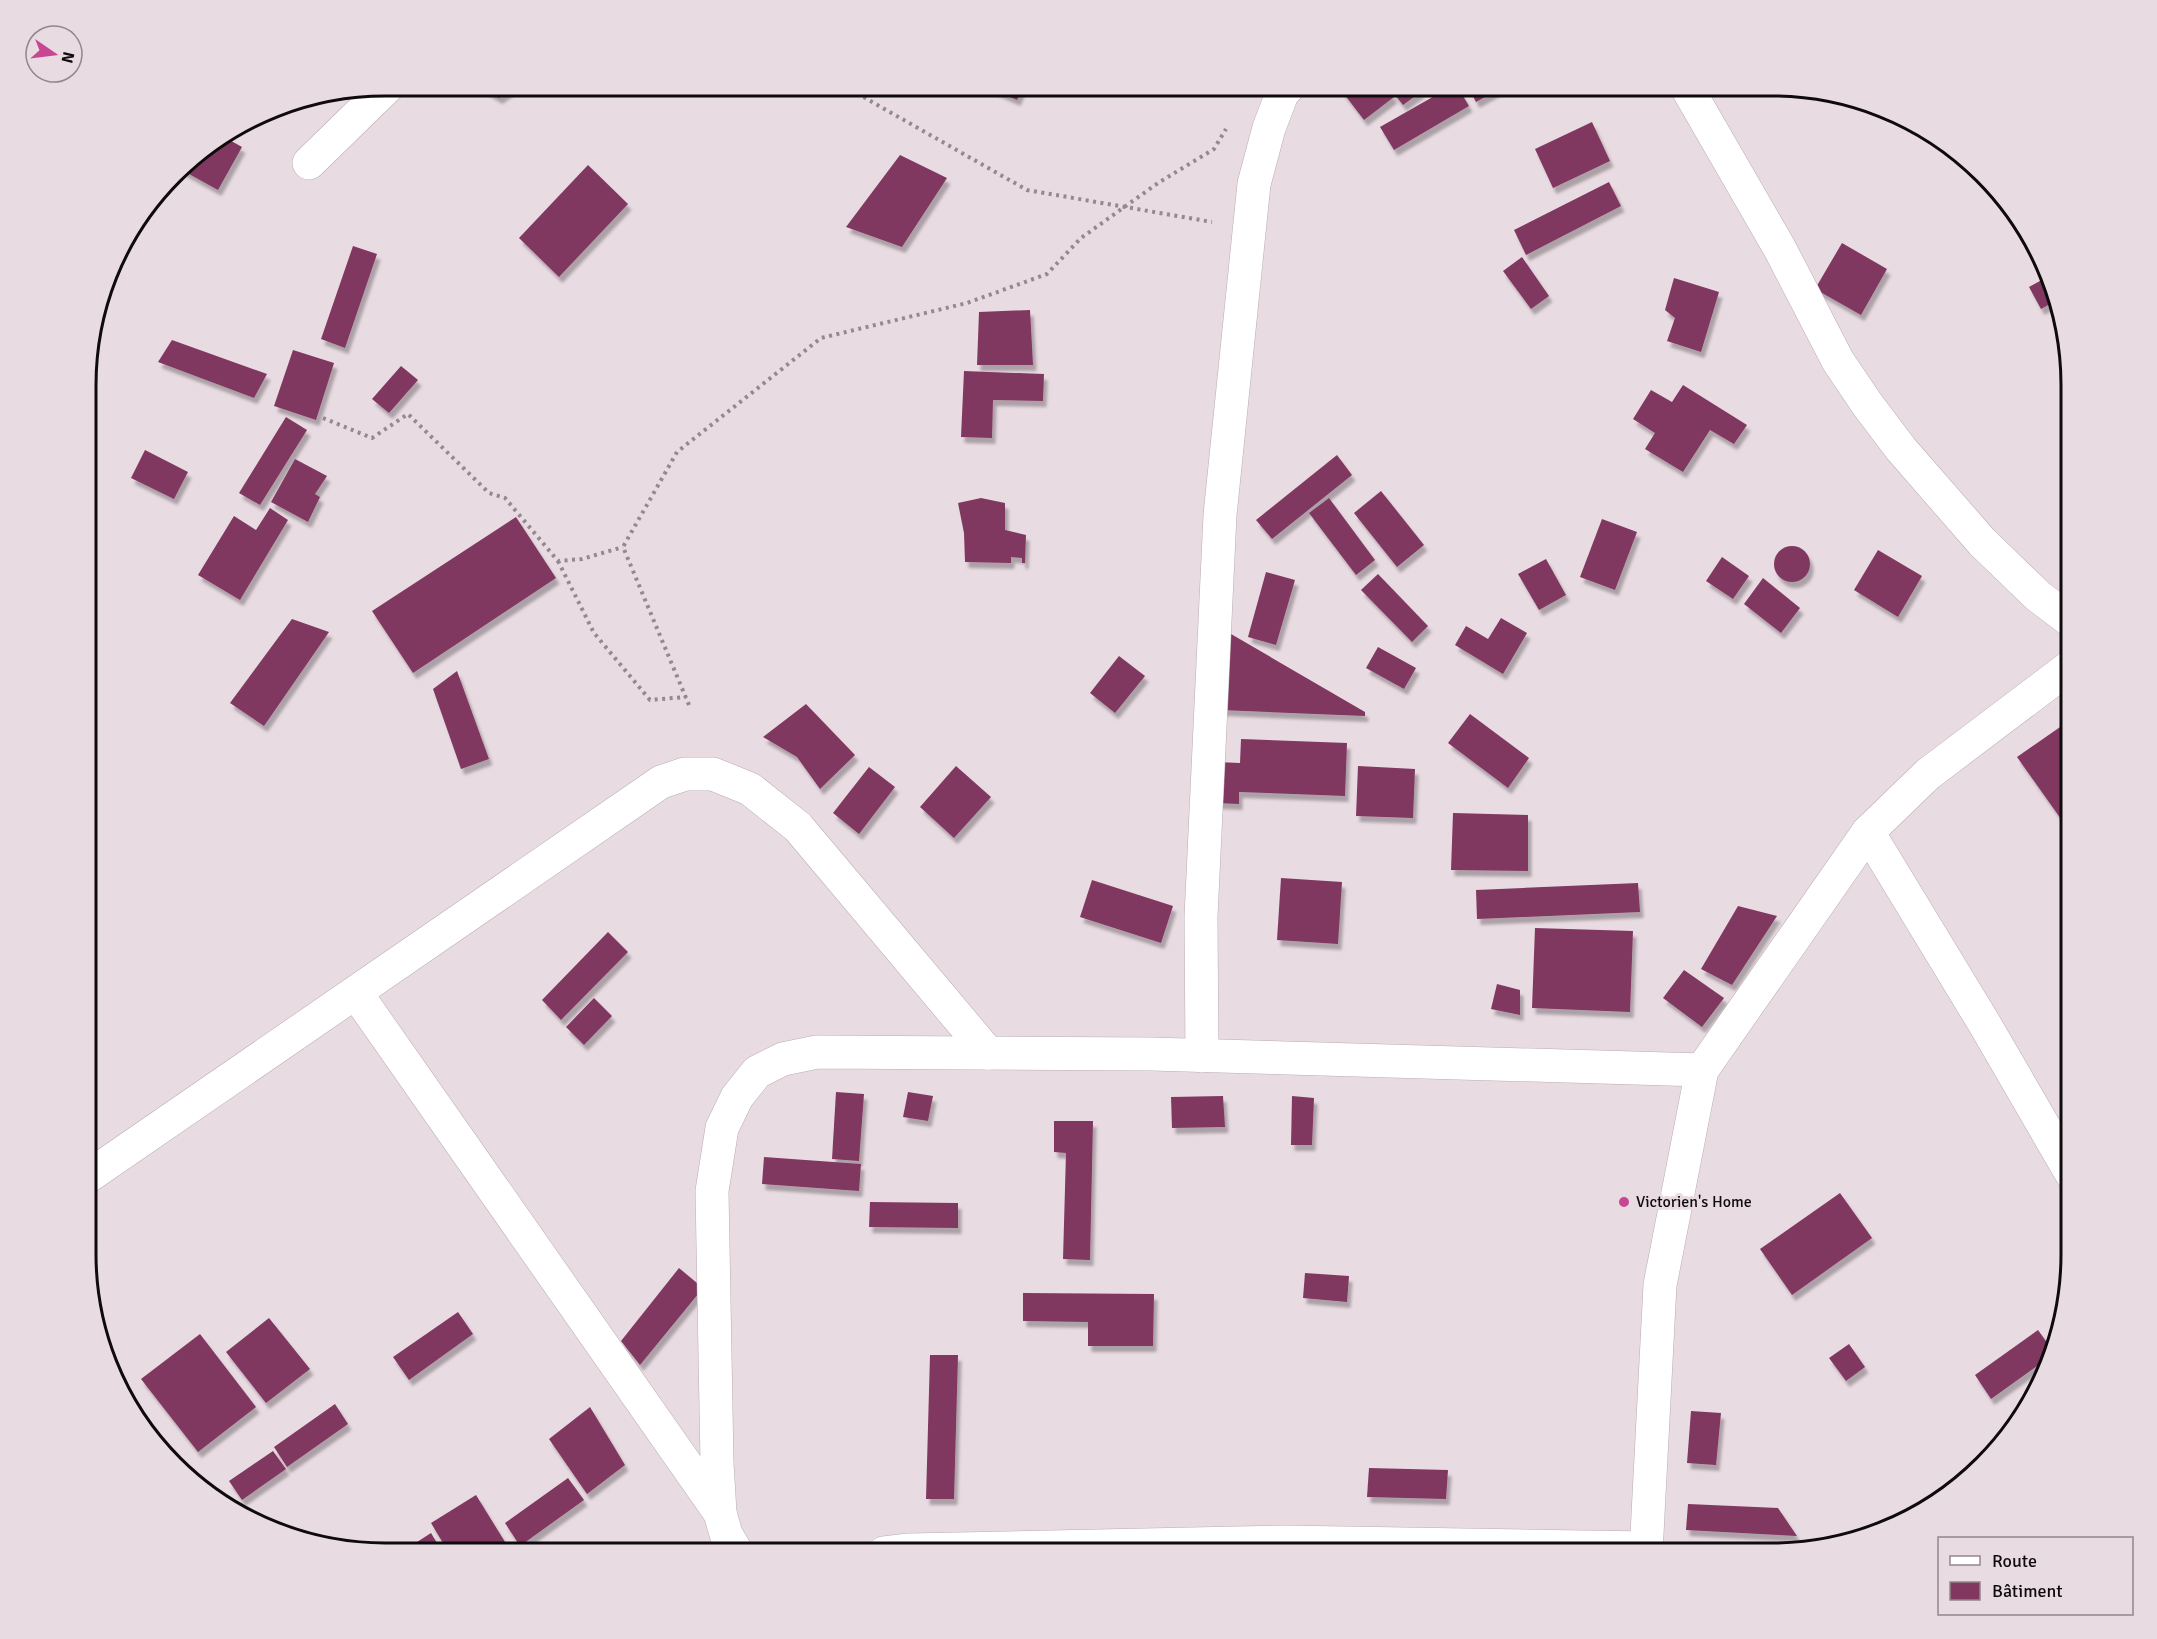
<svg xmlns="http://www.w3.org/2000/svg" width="2157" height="1639" font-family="Signika,sans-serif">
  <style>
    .building { fill: #813760; filter: url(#shadow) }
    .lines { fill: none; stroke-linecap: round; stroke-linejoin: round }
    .minor-casing { stroke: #b9acb2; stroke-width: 34 }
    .path { stroke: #93898e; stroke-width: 4; stroke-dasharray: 3 4.5; stroke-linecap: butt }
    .minor { stroke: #fff; stroke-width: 33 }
    .poi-dot { fill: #c74792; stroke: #e9dbe2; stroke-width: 2 }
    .labels { text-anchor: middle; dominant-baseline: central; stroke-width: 6; stroke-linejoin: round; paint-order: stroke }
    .poi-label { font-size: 16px; fill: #0f0a0c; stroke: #e9dbe2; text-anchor: start }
    .rim { fill: none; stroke: #0f0a0c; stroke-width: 3 }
  </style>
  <defs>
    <filter id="shadow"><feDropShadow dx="3.5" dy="6" stdDeviation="1.5" flood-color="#0004"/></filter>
  </defs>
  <rect width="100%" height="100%" fill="#e9dbe2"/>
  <g class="building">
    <polygon points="479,86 516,86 499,98"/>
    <polygon points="985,86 1023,86 1017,100"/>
    <polygon points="1338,86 1385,86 1394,97 1364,120"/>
    <polygon points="1388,86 1418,86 1422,91 1403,105"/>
    <polygon points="1452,86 1457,86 1469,106 1394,150 1380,127"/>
    <polygon points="1468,86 1505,86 1476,102"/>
    <polygon points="1592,122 1610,161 1553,188 1535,149"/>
    <polygon points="226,138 242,147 218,190 180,169 188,160"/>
    <polygon points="900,155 947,178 902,247 846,227"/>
    <polygon points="588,165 628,204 559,277 519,238"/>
    <polygon points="1609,182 1621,206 1526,255 1514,230"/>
    <polygon points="1842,243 1887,269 1861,315 1815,289"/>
    <polygon points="353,246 377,254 345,348 321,339"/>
    <polygon points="1522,257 1549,296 1531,309 1503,271"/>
    <polygon points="2049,276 2057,300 2041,309 2029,287"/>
    <polygon points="1674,278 1719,292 1701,352 1667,341 1675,318 1665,310"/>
    <polygon points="1030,310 1033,365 977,365 979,312"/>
    <polygon points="172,340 267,374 254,398 158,362"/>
    <polygon points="293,350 334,363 316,420 274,406"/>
    <polygon points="401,366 418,380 389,413 372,399"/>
    <polygon points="964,371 1044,374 1043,401 993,400 992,438 961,437"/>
    <polygon points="1683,385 1747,425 1734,444 1710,430 1683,472 1645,449 1655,433 1633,419 1651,390 1672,402"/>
    <polygon points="286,417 307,430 260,505 239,493"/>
    <polygon points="145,450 188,472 174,499 131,478"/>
    <polygon points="1337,455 1352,475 1272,539 1256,520"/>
    <polygon points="295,459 327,476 315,494 320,497 308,522 271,502"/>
    <polygon points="1381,491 1424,545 1397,567 1354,513"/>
    <polygon points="981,498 1005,503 1005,530 1026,535 1025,563 1022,563 1022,558 1011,557 1011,563 965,562 964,533 958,503"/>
    <polygon points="1329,498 1375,560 1356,575 1309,513"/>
    <polygon points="270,508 288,520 240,600 198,575 234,516 256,530"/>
    <polygon points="516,517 556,578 413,673 372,611"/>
    <polygon points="1602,519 1637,532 1615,590 1580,577"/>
    <circle cx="1792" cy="564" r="18"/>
    <polygon points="1878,550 1922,576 1898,617 1854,590"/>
    <polygon points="1722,557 1749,576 1733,599 1706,581"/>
    <polygon points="1546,559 1566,595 1539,610 1518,574"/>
    <polygon points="1266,572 1295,580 1276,645 1248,637"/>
    <polygon points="1378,574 1428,626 1412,642 1361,590"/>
    <polygon points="1763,578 1800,608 1781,633 1744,604"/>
    <polygon points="1501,618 1527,633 1503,674 1455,645 1466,626 1488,639"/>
    <polygon points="292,619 329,632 264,726 230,703"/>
    <polygon points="1224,634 1231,634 1365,712 1365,716 1221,710"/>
    <polygon points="1378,647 1416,668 1404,689 1366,668"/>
    <polygon points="1119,656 1145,676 1115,713 1090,693"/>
    <polygon points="457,671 489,759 461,769 433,689"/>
    <polygon points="806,704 855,755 820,789 797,757 763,737"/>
    <polygon points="1470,714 1529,758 1508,788 1448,743"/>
    <polygon points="2063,725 2071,737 2071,811 2061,819 2017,757"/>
    <polygon points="1241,739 1347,743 1345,796 1239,792 1239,804 1215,803 1217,762 1240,763"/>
    <polygon points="956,766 991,797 954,838 920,807"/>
    <polygon points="1358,766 1415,769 1413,818 1356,816"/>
    <polygon points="869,767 895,787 859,834 833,813"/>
    <polygon points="1453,813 1528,815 1528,871 1451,870"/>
    <polygon points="1281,878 1342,882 1338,944 1277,940"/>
    <polygon points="1092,880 1173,906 1161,943 1080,917"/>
    <polygon points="1638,883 1640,912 1477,919 1476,890"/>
    <polygon points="1738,906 1777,916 1732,985 1701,969"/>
    <polygon points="1535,928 1633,931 1630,1012 1532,1008"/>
    <polygon points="608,932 628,952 561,1020 542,1000"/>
    <polygon points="1684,970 1724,998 1702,1027 1663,998"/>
    <polygon points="1497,984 1520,990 1520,1015 1491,1009"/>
    <polygon points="594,998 612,1016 584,1045 566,1027"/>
    <polygon points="836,1092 864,1094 859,1161 832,1159"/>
    <polygon points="908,1092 933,1096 928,1121 903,1117"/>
    <polygon points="1223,1096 1225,1127 1172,1128 1171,1097"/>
    <polygon points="1292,1096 1314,1098 1312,1145 1291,1145"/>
    <polygon points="1054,1121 1093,1121 1090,1260 1063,1259 1066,1153 1054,1152"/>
    <polygon points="764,1157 861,1164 859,1191 762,1184"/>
    <polygon points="1840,1193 1872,1238 1792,1295 1760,1249"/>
    <polygon points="870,1202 958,1203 958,1228 869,1227"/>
    <polygon points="679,1268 703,1288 640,1365 621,1341"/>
    <polygon points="1305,1273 1349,1276 1347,1302 1303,1298"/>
    <polygon points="1023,1293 1154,1294 1153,1346 1088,1346 1088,1322 1023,1321"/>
    <polygon points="458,1312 473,1334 409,1380 393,1357"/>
    <polygon points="269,1318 310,1369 266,1403 226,1352"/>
    <polygon points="2038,1330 2053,1351 2051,1356 1991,1399 1975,1375"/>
    <polygon points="200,1334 256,1407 198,1452 141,1379"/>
    <polygon points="1849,1344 1865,1367 1846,1381 1829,1358"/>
    <polygon points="930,1355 958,1355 954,1499 926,1499"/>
    <polygon points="335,1404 348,1424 287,1467 274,1447"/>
    <polygon points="590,1407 625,1465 587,1494 549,1439"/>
    <polygon points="1691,1411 1721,1413 1716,1465 1687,1463"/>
    <polygon points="273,1451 286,1469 242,1500 229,1481"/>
    <polygon points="1369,1468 1448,1470 1446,1499 1367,1497"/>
    <polygon points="568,1478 584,1500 520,1546 505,1523"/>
    <polygon points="476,1495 510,1550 504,1553 449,1553 431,1523"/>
    <polygon points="1688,1504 1778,1508 1797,1536 1686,1530"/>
    <polygon points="431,1533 443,1553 400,1553"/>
  </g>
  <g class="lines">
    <defs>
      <g id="minor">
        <polyline points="1686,86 1780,249 1838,361 1867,404 1901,449 1982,542 2038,596 2071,621"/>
        <polyline points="309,163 388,86"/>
        <polyline points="1868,832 1984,1023 2071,1173"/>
        <polyline points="356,993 720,1513"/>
        <polyline points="1202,1056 1201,917 1220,515 1254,184 1269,128 1282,94 1289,86"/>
        <polyline points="86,1178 661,782 685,774 713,774 750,789 798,827 988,1053"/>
        <polyline points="737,1553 726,1534 720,1513 717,1463 712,1191 722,1128 737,1097 757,1072 783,1059 817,1052 1151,1054 1702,1070"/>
        <polyline points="884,1553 909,1550 1285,1542 1646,1548"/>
        <polyline points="1646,1553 1660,1285 1702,1070 1868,832 1928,774 2071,666"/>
      </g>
    </defs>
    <use href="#minor" class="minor-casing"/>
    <g class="path">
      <polyline points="844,86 1027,190 1212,222"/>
      <polyline points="323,418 372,438 408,414 489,493 505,498 558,561 582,559 623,547"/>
      <polyline points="558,561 594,633 650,700 686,697"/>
      <polyline points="689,705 623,547 677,452 821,338 967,303 1047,274 1081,238 1158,183 1214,149 1226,129"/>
    </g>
    <use href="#minor" class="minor"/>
  </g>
  <circle class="poi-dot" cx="1624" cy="1202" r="6"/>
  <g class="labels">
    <g class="poi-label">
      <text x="1636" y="1202">Victorien's Home</text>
    </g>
  </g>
  <path d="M0 0H2157V1639H0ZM385 96H1772A289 289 0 0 1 2061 385V1254A289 289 0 0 1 1772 1543H385A289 289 0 0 1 96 1254V385A289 289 0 0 1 385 96Z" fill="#e9dbe2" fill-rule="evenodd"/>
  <path class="rim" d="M385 96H1772A289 289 0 0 1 2061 385V1254A289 289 0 0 1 1772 1543H385A289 289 0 0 1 96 1254V385A289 289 0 0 1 385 96Z"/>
  <rect x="1938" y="1537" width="195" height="78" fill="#e9dbe2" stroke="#92878c" stroke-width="1.5"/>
  <rect x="1950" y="1556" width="30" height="9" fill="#ffffff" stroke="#92878c" stroke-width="1.5"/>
  <text x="1992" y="1567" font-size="18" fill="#0f0a0c">Route</text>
  <rect x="1950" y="1582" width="30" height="18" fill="#813760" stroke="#92878c" stroke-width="1.5"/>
  <text x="1992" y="1597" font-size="18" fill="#0f0a0c">Bâtiment</text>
  <g transform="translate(54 54) rotate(104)"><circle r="28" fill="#e9dbe2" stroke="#92878c" stroke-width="1.5"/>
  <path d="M0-4.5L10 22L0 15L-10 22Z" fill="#c74792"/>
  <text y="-9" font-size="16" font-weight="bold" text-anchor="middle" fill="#0f0a0c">N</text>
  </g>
</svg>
